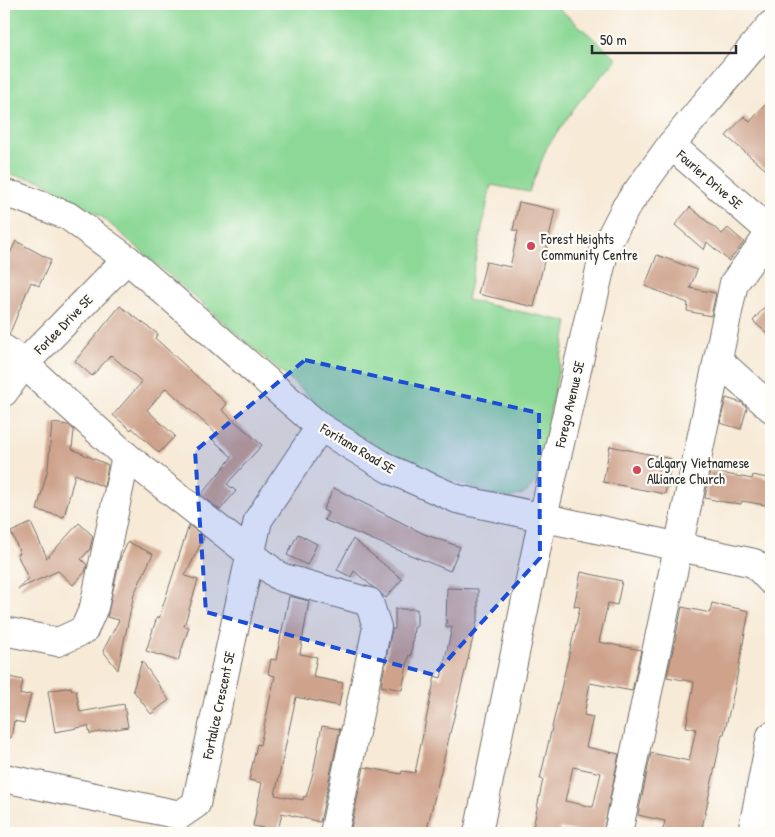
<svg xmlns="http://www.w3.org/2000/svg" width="775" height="837" font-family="'Patrick Hand',sans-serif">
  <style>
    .green { fill: #8cd896; stroke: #5c8260 }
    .building { fill: #cea28b; fill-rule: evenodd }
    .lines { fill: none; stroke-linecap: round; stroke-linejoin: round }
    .minor-casing { stroke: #726e67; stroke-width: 30 }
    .minor { stroke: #fff; stroke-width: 28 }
    .marked { fill: #1d4ed8; fill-opacity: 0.2; stroke: #1d4ed8; stroke-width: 4; stroke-dasharray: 10 6; stroke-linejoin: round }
    .poi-dot { fill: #d1495b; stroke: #fdfcf7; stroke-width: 2 }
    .labels { text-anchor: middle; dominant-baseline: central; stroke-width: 4.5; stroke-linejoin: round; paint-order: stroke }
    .street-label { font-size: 14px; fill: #2b2b2b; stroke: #fdfcf7 }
    .poi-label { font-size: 14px; fill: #2b2b2b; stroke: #fdfcf7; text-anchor: start }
  </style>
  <rect width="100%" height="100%" fill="#fdfcf7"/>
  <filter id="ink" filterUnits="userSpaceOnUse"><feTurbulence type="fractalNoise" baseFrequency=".02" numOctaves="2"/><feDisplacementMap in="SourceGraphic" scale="10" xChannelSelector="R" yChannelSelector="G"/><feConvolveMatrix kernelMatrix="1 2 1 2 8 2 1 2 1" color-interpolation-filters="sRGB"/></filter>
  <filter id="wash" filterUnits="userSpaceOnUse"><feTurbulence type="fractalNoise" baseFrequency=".0096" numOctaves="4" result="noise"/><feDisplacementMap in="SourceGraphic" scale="20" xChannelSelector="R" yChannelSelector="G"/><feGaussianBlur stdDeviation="1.12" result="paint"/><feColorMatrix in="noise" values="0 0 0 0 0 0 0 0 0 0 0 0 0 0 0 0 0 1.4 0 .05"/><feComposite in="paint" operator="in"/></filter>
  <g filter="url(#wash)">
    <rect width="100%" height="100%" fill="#f7ead7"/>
    <polygon class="green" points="4,4 554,4 617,59 578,103 547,147 529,192 491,185 467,300 568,322 537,479 526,493 509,498 481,491 410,464 366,440 335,422 309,396 102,217 42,181 4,173"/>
    <g id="blocks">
      <g class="building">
        <polygon points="771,98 771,174 726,136 744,116 750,122"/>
        <polygon points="519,202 555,210 534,307 478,294 486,262 510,267 518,231 513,230"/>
        <polygon points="690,207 722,234 728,228 744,242 729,261 707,242 704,250 675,225"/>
        <polygon points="16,241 51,260 39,286 31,282 9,335 4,334 4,266"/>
        <polygon points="657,255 697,270 690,288 716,293 711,316 687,311 688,303 645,286"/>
        <polygon points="771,299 771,337 753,321"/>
        <polygon points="120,306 158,334 155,338 227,404 222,410 262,445 227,484 236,491 220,510 201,495 232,457 212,439 217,434 166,388 147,410 175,436 159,453 132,428 131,430 113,415 142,382 111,355 92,376 75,361"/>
        <polygon points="726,398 742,403 747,408 741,429 720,423"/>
        <polygon points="52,423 68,425 74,430 72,449 108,465 104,487 75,474 64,517 37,510 48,468"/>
        <polygon points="610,446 672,459 665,494 603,482"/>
        <polygon points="710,471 752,479 753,475 771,479 771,506 742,501 741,504 724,502 705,498"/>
        <polygon points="334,488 424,534 460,547 450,571 324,520 328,513 323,510"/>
        <polygon points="31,523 47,558 79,523 93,536 90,549 81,559 87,565 85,572 73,585 58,571 18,589 28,578 17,554 20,553 11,532"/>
        <polygon points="189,525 204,537 185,576 198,580 184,626 189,627 178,661 146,651 157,617 159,618"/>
        <polygon points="298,534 317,544 307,565 287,555"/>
        <polygon points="353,539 402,579 386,598 354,571 351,577 337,570"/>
        <polygon points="128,542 153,554 134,594 118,670 103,651 119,620 107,617 120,559"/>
        <path d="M581,572L622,581L617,605L608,603L599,642L641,650L632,691L590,683L584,715L593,717L586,747L619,754L603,833H584L560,828L559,833H532L543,779H540L580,607L574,606ZM573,767L601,773L593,807L565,801Z"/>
        <polygon points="447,588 478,589 478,617 426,833 350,833 364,767 401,774 402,771 415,773 435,676 441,678 452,627 446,627"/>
        <polygon points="289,596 309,601 300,654 317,657 313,677 343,683 339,706 296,697 275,795 303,800 304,796 306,797 313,773 322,726 340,729 320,822 282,813 278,831 253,826 262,783 249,780 257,744 260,745 275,676 268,674 271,659 276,660"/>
        <polygon points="712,603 749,611 735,687 724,734 722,734 701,833 662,833 665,821 638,815 651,753 689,761 696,729 686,727 694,682 667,677 682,607 710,613"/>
        <polygon points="395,609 417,609 417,626 414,628 411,656 409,655 402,690 381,686 392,629 395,629"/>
        <polygon points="142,661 169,700 151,714 133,690"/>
        <polygon points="4,676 23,680 20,695 31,694 24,723 14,721 11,738 4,737"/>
        <polygon points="71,687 72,690 76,690 80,712 124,704 128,727 90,734 88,726 55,732 48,691"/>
      </g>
    </g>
  </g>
  <g filter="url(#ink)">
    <use href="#blocks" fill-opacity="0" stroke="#726e67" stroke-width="1"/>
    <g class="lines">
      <defs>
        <g id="minor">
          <polyline points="671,145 771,232"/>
          <polyline points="4,194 19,197 68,216 127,259 320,427 389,469 457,499 754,563 771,581"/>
          <polyline points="4,349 24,364 126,456 280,577 369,602 377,627 334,833"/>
          <polyline points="719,361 771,408"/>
          <polyline points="4,392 24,364 127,259"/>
          <polyline points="4,631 58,642 84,630 94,607 126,456"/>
          <polyline points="4,778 180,815 196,804 258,520 320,427"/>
          <polyline points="478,833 543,517 605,248 626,207 671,145 771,25"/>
          <polyline points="618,833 734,283 771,232"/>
          <polyline points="752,833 771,736"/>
        </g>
      </defs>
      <use href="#minor" class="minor-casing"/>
      <use href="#minor" class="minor"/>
    </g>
  </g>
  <path class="marked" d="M305,360L539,413L540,558L434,675L206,612L195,451Z"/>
  <g class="poi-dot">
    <circle cx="531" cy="246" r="5"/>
    <circle cx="637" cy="470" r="5"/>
  </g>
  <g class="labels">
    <g class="street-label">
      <text transform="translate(710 179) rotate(41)">Fourier Drive SE</text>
      <text transform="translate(63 324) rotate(-46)">Forlee Drive SE</text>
      <text transform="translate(569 404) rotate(-77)">Forego Avenue SE</text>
      <text transform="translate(358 448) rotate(31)">Foritana Road SE</text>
      <text transform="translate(218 705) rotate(-78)">Fortalice Crescent SE</text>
    </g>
    <g class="poi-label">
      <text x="541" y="238">Forest Heights<tspan x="541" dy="16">Community Centre</tspan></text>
      <text x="647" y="462">Calgary Vietnamese<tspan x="647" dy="16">Alliance Church</tspan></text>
    </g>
  </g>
  <rect width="775" height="837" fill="none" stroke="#fdfcf7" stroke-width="20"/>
  <path d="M592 45v8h144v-8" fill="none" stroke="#2b2b2b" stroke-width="2.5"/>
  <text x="600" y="45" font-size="15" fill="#2b2b2b" stroke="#fdfcf7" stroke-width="4" paint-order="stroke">50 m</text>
</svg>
